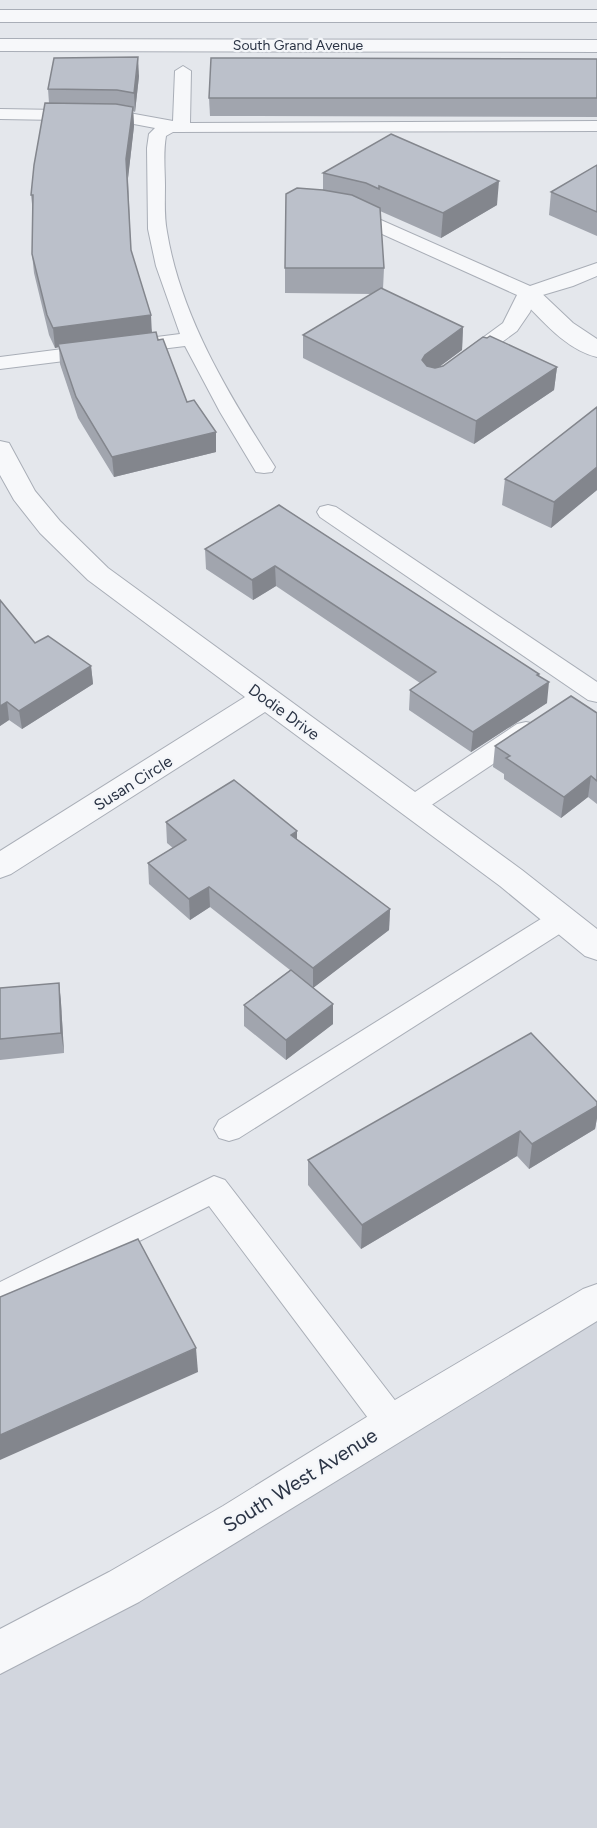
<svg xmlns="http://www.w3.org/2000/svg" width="597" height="1828" font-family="Figtree,sans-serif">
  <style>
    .built { fill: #d2d6de }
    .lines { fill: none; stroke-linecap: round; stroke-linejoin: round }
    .service-casing { stroke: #a9aeb7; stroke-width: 2 }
    .minor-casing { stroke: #a9aeb7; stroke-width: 2 }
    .tertiary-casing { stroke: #a9aeb7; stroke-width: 2 }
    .service { fill: #f7f8fa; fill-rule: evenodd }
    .minor { fill: #f7f8fa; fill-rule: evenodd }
    .tertiary { fill: #f7f8fa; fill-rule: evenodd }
    .wall { fill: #a1a5ae }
    .shaded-wall { fill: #83868d }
    .building { fill: #bbc0ca; stroke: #83868d; stroke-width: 1.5 }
    .labels { text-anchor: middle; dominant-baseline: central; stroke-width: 4.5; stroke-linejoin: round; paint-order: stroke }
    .far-street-label { font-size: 14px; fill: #2b3445; stroke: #f4f6f9 }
    .street-label { font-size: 16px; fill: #2b3445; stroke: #f4f6f9 }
    .near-street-label { font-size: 20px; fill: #2b3445; stroke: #f4f6f9 }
  </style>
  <rect width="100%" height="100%" fill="#e4e7ec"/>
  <polygon class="built" points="597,1306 597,1828 0,1828 0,1658"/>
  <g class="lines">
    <defs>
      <g id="service">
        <path d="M183,66L191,71L190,123L597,121V131L173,132L166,136C163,153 165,170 165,186C165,201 164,217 167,232C181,317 229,395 275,467L272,472L264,473L256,472L220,412L185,346L0,369V357L180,334L156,266L148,229L147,148L149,134L155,128L118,121L0,119V109L118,111L173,121L175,71Z"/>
        <polygon points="347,205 530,286 597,263 597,276 573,286 536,297 530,312 517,331 472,364 458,364 455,360 458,356 503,323 517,295 340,215 338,211 340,207"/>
        <polygon points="328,505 336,507 597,682 597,702 588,700 320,517 317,512 320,507"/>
        <polygon points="526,722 535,724 538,730 535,736 421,812 412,815 403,812 399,806 403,800 517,724"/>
        <polygon points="562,909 572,912 576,919 572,926 239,1138 229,1141 219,1138 214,1129 219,1120 552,912"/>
        <polygon points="214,1176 225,1180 404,1412 409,1423 404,1434 392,1438 380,1434 209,1206 0,1311 0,1282"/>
      </g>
      <g id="minor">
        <rect x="0" y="10" width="597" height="12"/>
        <polygon points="0,39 597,40 597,52 0,51"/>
        <path d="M528,286L536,288L573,323L597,339V357C566,350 541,319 520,298L516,293L520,288Z"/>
        <polygon points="0,441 9,443 35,491 60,521 108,568 522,870 597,929 597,960 585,956 500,886 265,712 11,874 0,878 0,851 245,697 88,580 40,533 14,500 0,475"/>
      </g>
      <polygon id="tertiary" points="597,1284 597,1321 139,1602 0,1674 0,1629 109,1572 223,1506 378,1410 583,1289"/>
    </defs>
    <use href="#service" class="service-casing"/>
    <use href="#minor" class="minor-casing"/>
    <use href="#tertiary" class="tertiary-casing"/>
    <use href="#service" class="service"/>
    <use href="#minor" class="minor"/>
    <use href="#tertiary" class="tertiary"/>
  </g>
  <g class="wall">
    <polygon points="597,59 597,117 210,116 209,98"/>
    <polygon points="139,76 135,112 133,111 134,126 128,178 131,252 152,332 158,340 187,402 216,452 114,477 78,418 60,364 59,347 55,348 49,335 34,273 32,254 33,213 31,195 49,103 48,89"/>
    <polygon points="597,165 597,236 549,215 551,192"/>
    <polygon points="323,173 497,205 441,238 380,211 384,268 383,289 463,327 462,350 439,367 557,367 554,390 474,444 303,358 303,335 372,294 285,293 285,268 323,189"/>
    <polygon points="597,407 597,490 551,528 502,505 505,479"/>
    <polygon points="279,505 539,674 547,703 471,752 409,710 410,690 420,683 276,586 253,600 206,569 205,549"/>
    <polygon points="0,600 35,643 91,666 93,684 22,729 9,720 0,726"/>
    <polygon points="597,713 597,804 588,797 561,818 504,779 504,774 493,767 495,746"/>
    <polygon points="166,822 297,840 390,909 389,930 313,988 333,1024 286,1060 244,1026 244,1005 290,970 210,907 190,920 149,884 148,863 173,848 167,843"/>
    <polygon points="59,983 61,1003 64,1053 0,1060 0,988"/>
    <polygon points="597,1102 597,1118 595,1129 529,1169 517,1156 361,1249 308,1185 308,1160"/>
  </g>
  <g class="shaded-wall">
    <polygon points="138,57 139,76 135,112 134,93"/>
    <polygon points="133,107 134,126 128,178 126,159"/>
    <polygon points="499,181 497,205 441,238 443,213"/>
    <polygon points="151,315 152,335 58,344 59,347 55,348 53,328"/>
    <polygon points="463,327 462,350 424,378 422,360 425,355"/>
    <polygon points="557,367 554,390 474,444 476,421"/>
    <polygon points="216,432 216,452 114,477 112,457"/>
    <polygon points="597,467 597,490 551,528 554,502"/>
    <polygon points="275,566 276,586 253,600 252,580"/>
    <polygon points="91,666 93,684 22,729 19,711"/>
    <polygon points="539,674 537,690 549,682 547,703 471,752 473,732"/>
    <polygon points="7,702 9,720 0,726 0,706"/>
    <polygon points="591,776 588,797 561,818 564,797"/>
    <polygon points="297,831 297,852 291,835"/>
    <polygon points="209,887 210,907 190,920 189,899"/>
    <polygon points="390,909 389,930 313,988 313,968"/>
    <polygon points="59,983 61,1003 64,1053 61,1033"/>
    <polygon points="333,1004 333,1024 286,1060 286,1040"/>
    <polygon points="597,1106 597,1118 595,1129 529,1169 532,1144"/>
    <polygon points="520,1131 517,1156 361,1249 362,1225"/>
    <polygon points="196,1348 198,1372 0,1460 0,1435"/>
  </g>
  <g class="building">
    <polygon points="138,57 134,93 117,90 48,89 54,58"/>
    <polygon points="211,58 597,59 597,98 209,98"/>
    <polygon points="45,103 116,104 133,107 126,159 131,250 151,315 53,328 47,315 32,254 33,195 31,195 34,165"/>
    <polygon points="391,134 499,181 443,213 379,186 379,189 366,183 323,173"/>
    <polygon points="597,165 597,212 551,192"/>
    <polygon points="297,188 323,190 352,195 380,208 384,268 285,268 286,194"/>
    <polygon points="381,288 463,327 425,355 422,360 427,366 435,368 443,366 483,337 487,338 490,336 557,367 476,421 303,335"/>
    <polygon points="156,332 158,340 163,339 187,402 194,400 216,432 112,457 76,397 58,344"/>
    <polygon points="597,407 597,467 554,502 505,479"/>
    <polygon points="279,505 539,674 537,675 549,682 473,732 410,690 436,672 275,566 252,580 205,549"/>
    <polygon points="0,600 35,643 48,636 91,666 19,711 7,702 0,706"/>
    <polygon points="571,696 597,713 597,781 591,776 564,797 506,758 510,756 495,746"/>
    <polygon points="234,780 297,831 291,835 390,909 313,968 209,887 189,899 148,863 186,840 166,822"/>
    <polygon points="291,970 333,1004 286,1040 244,1005"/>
    <polygon points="59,983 61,1033 0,1039 0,988"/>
    <polygon points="531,1033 597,1102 597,1106 532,1144 520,1131 362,1225 308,1160"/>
    <polygon points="138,1239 196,1348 0,1435 0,1297"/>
  </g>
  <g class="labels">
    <g class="far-street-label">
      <text x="298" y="45">South Grand Avenue</text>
    </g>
    <g class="street-label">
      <text transform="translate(284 712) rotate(36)">Dodie Drive</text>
      <text transform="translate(133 783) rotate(-32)">Susan Circle</text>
    </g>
    <g class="near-street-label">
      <text transform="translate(300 1480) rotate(-32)">South West Avenue</text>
    </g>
  </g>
</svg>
